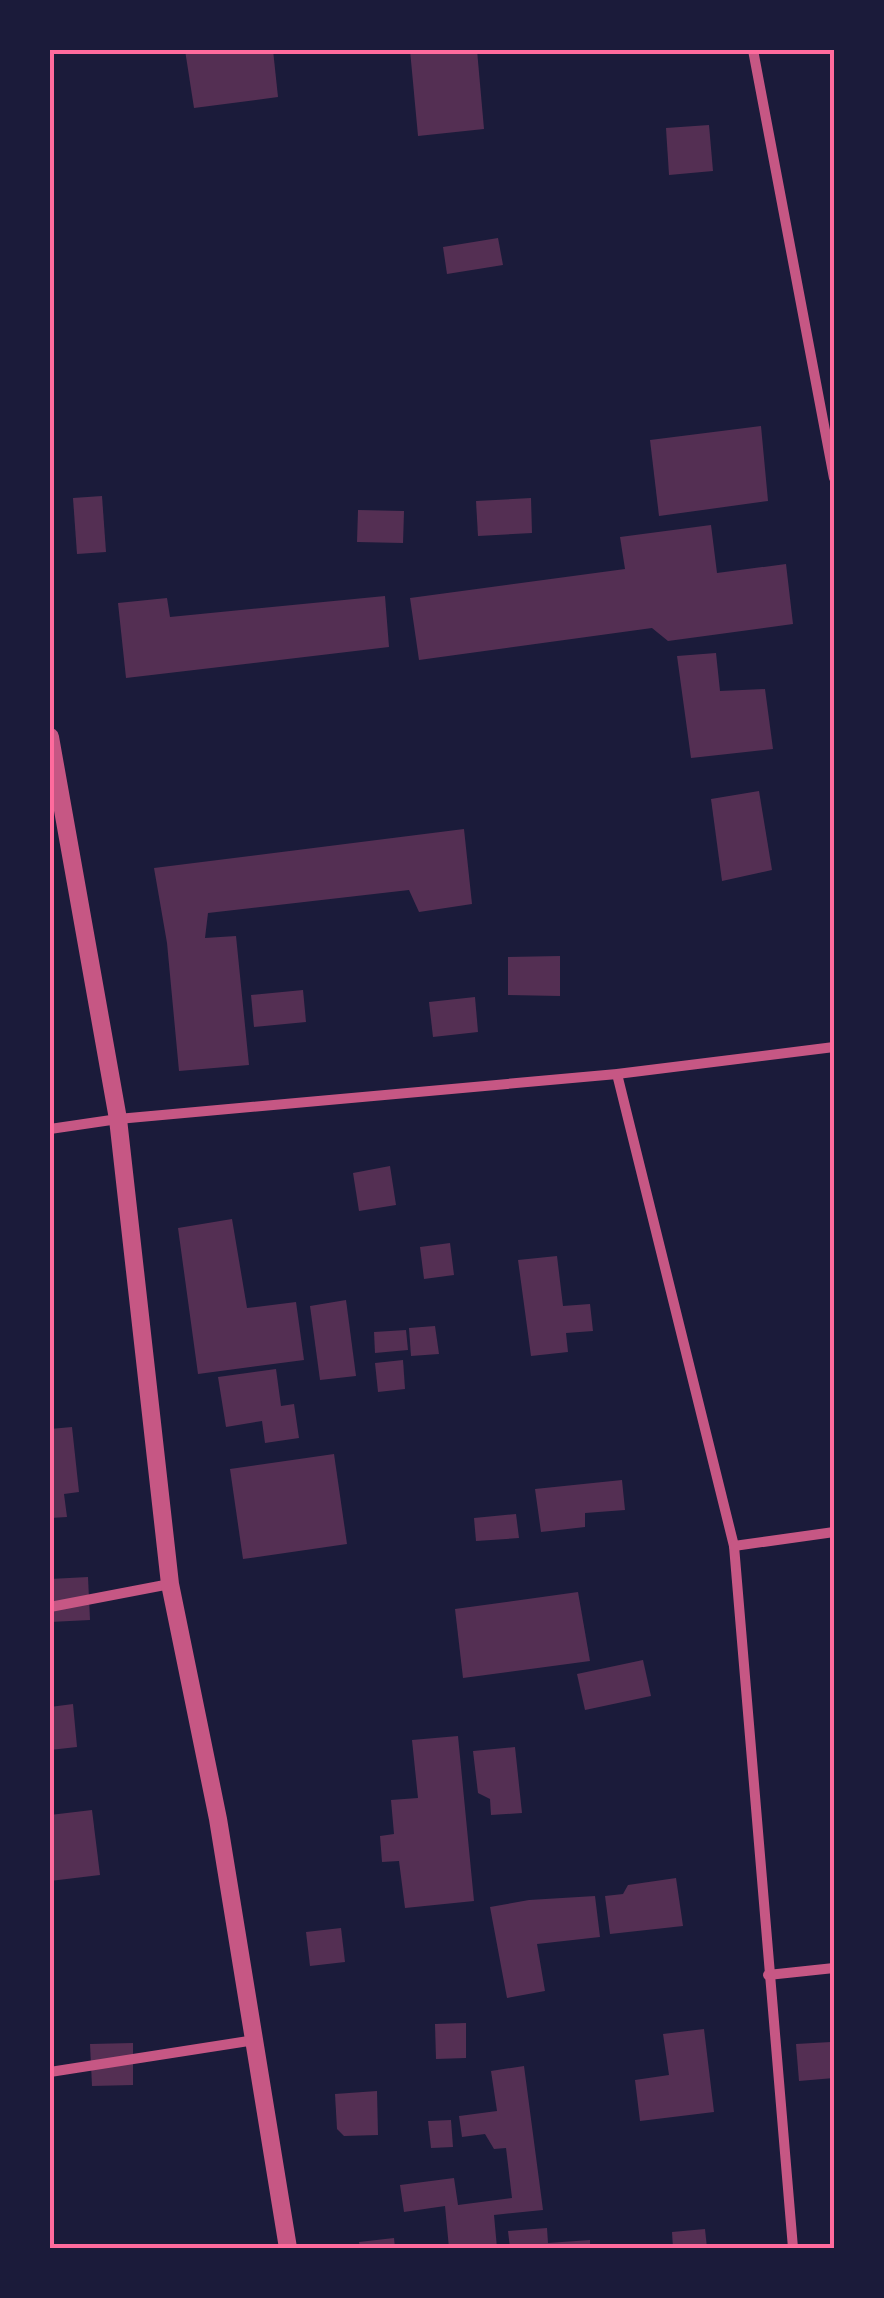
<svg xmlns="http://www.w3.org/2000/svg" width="884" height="2298" font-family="'Varela Round',sans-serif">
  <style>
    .building { fill: #542f53 }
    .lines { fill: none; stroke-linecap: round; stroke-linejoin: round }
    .minor { stroke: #c65784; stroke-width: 10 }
    .tertiary { stroke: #c65784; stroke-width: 18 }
    .neatline { fill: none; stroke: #ff6b9d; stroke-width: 4 }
  </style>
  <rect width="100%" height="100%" fill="#1b1b3a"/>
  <g class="building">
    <polygon points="185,50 273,50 278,97 194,108"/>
    <polygon points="410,50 477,50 484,129 418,136"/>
    <polygon points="709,125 713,171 669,175 666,128"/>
    <polygon points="498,238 503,265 447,274 443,247"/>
    <polygon points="761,426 768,501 659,516 650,440"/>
    <polygon points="102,496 106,552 77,554 73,498"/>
    <polygon points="531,498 532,533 478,536 476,501"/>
    <polygon points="358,510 404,511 403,543 357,542"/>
    <polygon points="711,525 717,573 786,564 793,624 668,641 652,628 419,660 410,598 625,569 620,537"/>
    <polygon points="385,596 389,647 126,678 118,603 167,598 170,617"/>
    <polygon points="716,653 720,691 765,689 773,749 691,758 677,656"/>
    <polygon points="759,791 772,870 722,881 711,799"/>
    <polygon points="464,829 472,904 419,912 409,890 208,913 205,938 236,936 249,1065 179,1071 167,943 154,868"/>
    <polygon points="560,956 560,996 508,995 508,957"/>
    <polygon points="303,990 306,1022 254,1027 251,995"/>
    <polygon points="475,997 478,1032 433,1037 429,1002"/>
    <polygon points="390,1166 396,1205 359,1211 353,1173"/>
    <polygon points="232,1219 247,1308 296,1302 304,1360 198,1374 178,1228"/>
    <polygon points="450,1243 454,1275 424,1279 420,1247"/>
    <polygon points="557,1256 563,1306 590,1304 593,1331 566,1333 568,1352 531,1356 518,1260"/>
    <polygon points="346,1300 356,1376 320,1380 310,1306"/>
    <polygon points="435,1326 439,1354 411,1356 409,1328"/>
    <polygon points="406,1330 408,1350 375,1353 374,1332"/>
    <polygon points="403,1360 405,1389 378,1392 375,1363"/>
    <polygon points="276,1369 281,1406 294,1404 299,1438 265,1443 262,1421 226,1427 218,1377"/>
    <polygon points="72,1427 79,1492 64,1494 67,1517 50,1518 50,1429"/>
    <polygon points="334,1454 347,1544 243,1559 230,1469"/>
    <polygon points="622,1480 625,1510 585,1513 585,1527 541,1532 535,1489"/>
    <polygon points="516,1514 519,1538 476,1541 474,1518"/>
    <polygon points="88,1577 90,1620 50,1622 50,1579"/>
    <polygon points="578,1592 590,1661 463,1678 455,1609"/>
    <polygon points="643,1660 651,1696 585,1710 577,1674"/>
    <polygon points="73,1704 77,1747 50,1750 50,1707"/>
    <polygon points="458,1736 474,1901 405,1908 399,1861 382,1862 380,1836 394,1834 391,1800 418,1798 412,1740"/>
    <polygon points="515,1747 522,1813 491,1815 490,1799 478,1793 473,1751"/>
    <polygon points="92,1810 100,1875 50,1881 50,1815"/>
    <polygon points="676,1878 683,1926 610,1934 605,1896 623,1894 628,1885"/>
    <polygon points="595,1896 600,1937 537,1944 545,1991 507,1998 490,1907 529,1900"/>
    <polygon points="341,1928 345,1962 310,1966 306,1932"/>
    <polygon points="466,2023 466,2058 436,2059 435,2024"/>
    <polygon points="704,2029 714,2112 640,2121 635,2080 669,2075 663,2034"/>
    <polygon points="831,2042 834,2078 799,2081 796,2044"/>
    <polygon points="133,2043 133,2085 92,2086 90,2044"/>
    <polygon points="524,2066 543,2210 494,2215 497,2248 449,2248 445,2206 404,2212 400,2185 454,2178 458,2205 512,2198 506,2148 494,2149 485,2134 462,2137 459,2116 497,2111 491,2071"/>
    <polygon points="377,2091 378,2135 344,2136 337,2129 335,2094"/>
    <polygon points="451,2120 453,2147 431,2148 428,2121"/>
    <polygon points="547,2228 548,2243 590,2240 590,2248 510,2248 508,2231"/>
    <polygon points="705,2229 707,2248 673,2248 672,2232"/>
    <polygon points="394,2238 395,2248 360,2248 359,2242"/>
  </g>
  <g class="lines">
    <g class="minor">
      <polyline points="753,50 834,478"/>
      <polyline points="617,1074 734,1546 793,2248"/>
      <polyline points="50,1129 118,1119 617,1074 834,1047"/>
      <polyline points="734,1546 834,1532"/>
      <polyline points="50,1607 170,1584"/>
      <polyline points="768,1975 834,1968"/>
      <polyline points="50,2072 255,2040"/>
    </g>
    <polyline class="tertiary" points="50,737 118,1119 170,1584 218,1819 288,2248"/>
  </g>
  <rect width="884" height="2298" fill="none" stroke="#1b1b3a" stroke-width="105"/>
  <rect x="52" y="52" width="780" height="2194" class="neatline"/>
</svg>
